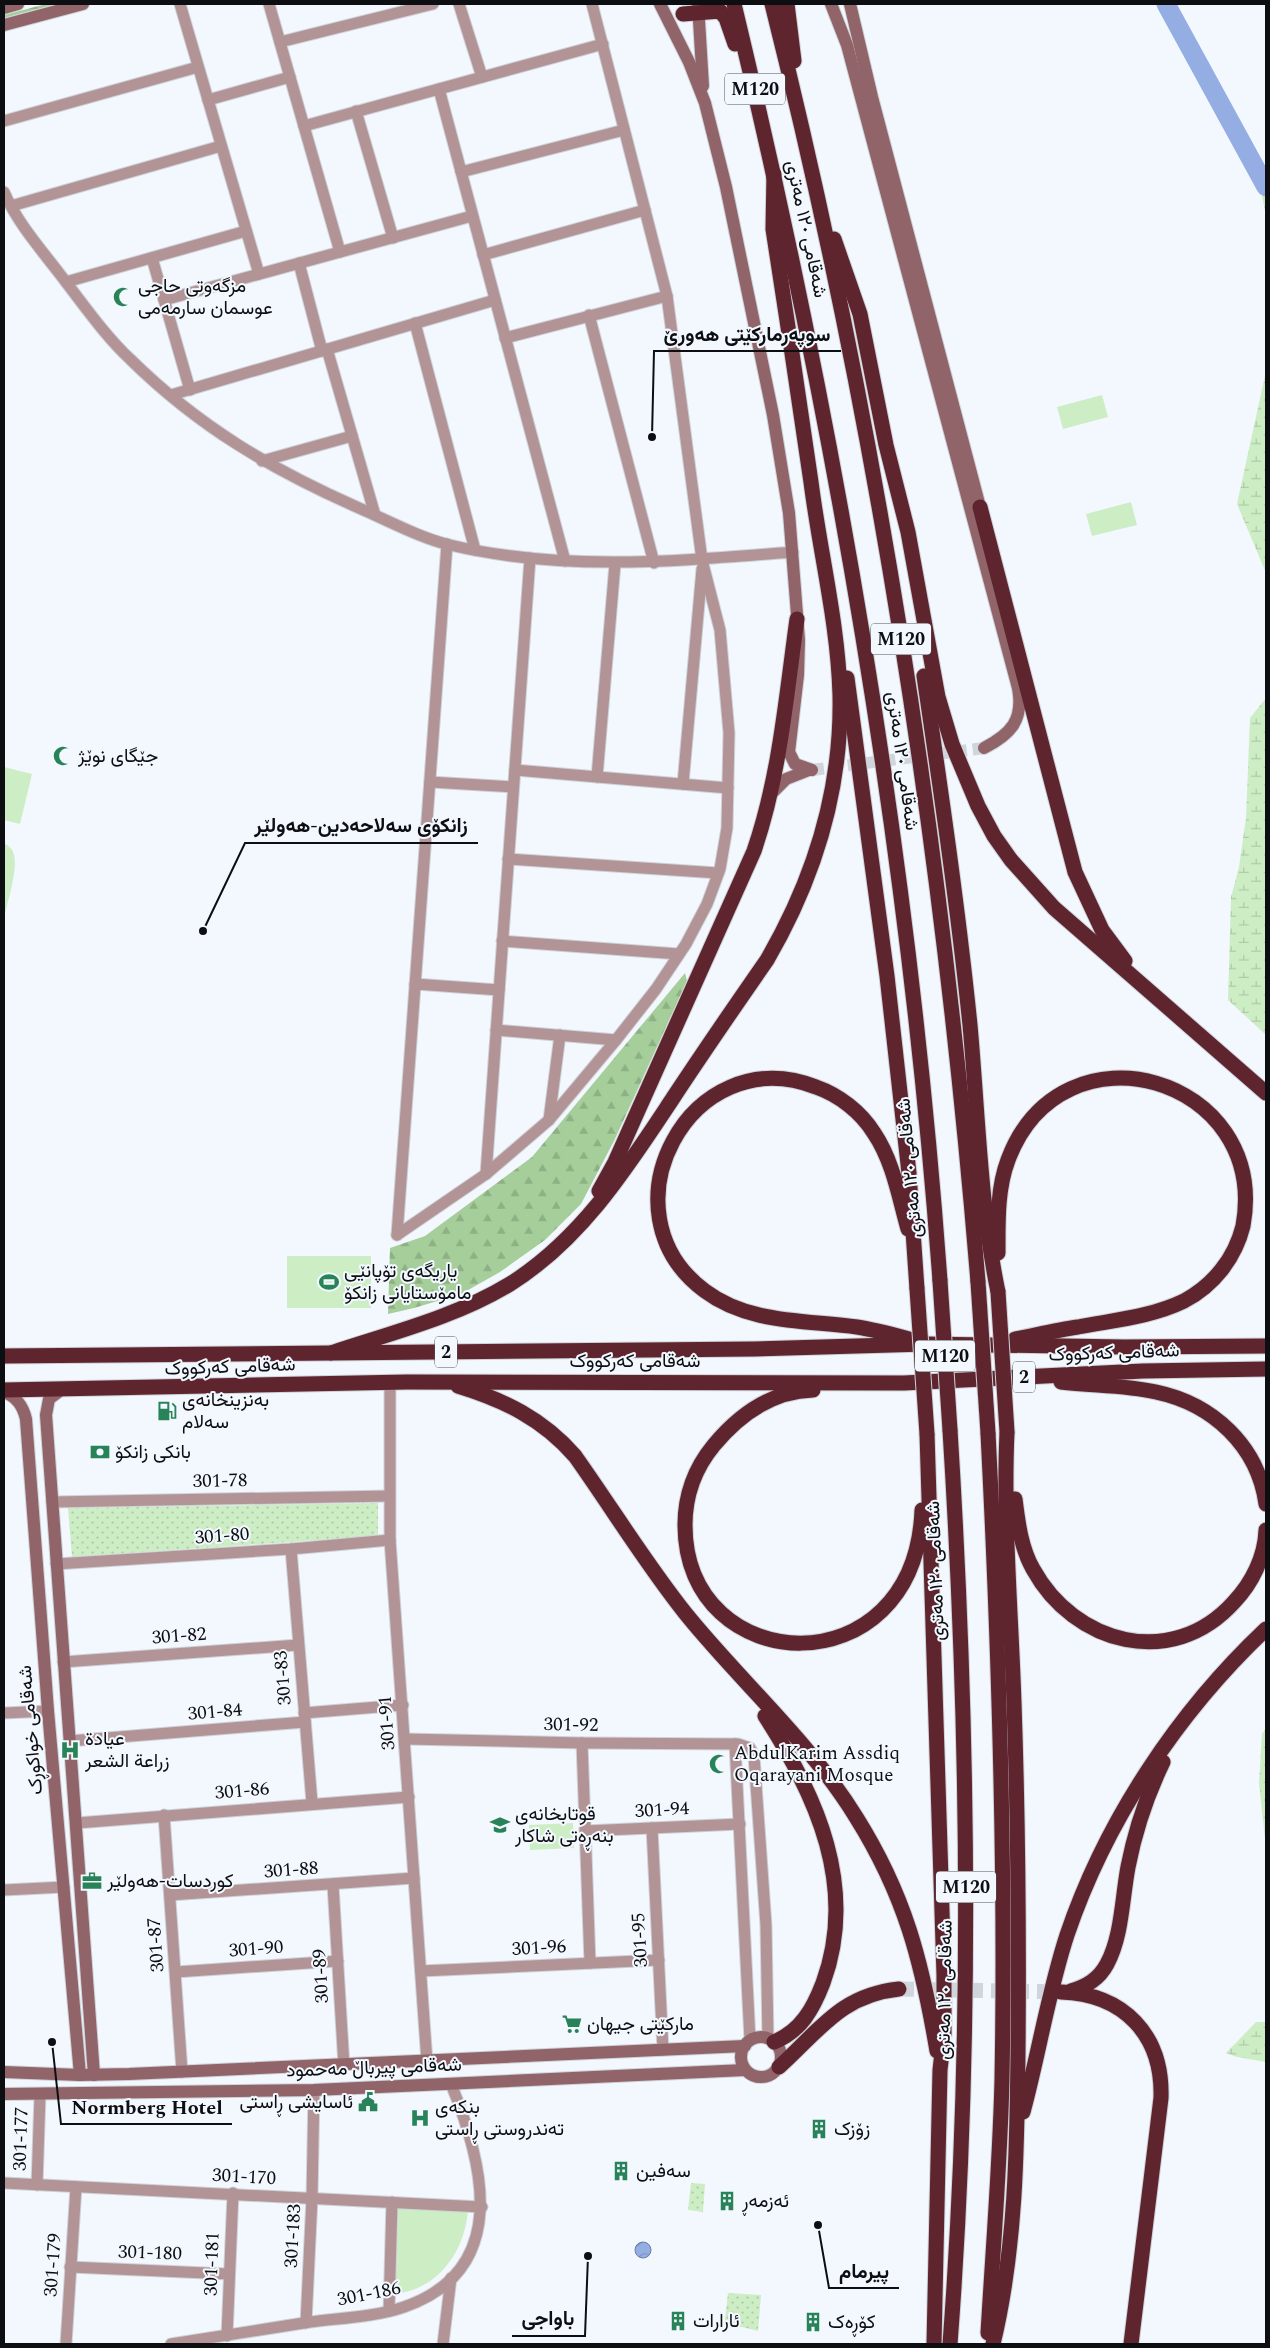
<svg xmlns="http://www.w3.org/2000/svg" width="1270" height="2348" font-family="Spectral,Vazirmatn,serif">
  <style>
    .green { fill: #cdedc5 }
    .forest { fill: url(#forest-firs) }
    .wetland { fill: url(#wetland-marsh) }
    .park { fill: url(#park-dots) }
    .water { fill: url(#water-waves); stroke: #6b7ea5 }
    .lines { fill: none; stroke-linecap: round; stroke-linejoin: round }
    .river { stroke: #94aee4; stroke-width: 19 }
    .secondary-tunnel { stroke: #d0d5db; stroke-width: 12; stroke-dasharray: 12 6; stroke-linecap: butt }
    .highway-tunnel { stroke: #d0d5db; stroke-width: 15; stroke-dasharray: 15 8; stroke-linecap: butt }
    .street-casing { stroke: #ced3d8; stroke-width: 13 }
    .secondary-casing { stroke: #ced3d8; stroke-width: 14 }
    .highway-casing { stroke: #ced3d8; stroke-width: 17 }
    .street { stroke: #b39496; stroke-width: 11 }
    .secondary { stroke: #906469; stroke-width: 12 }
    .highway { stroke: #5f252f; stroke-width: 15 }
    .highway-bridge-casing { stroke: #ced3d8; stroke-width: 17; stroke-linecap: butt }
    .highway-bridge { stroke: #5f252f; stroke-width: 15 }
    .labels { text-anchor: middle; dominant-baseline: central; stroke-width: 4; stroke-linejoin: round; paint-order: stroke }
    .shield { fill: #f3f8fe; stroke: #515459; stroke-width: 1 }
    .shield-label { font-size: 18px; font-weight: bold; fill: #0c0e12 }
    .street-label { font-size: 19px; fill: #0c0e12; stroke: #f3f8fe }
    .poi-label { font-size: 19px; fill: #0c0e12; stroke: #f3f8fe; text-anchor: start }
    .leader { fill: none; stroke: #0c0e12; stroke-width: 2 }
    .callout-dot { fill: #0c0e12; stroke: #f3f8fe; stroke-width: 2 }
    .callout-label { font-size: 20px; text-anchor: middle; font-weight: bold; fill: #0c0e12; stroke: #f3f8fe; stroke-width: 4; stroke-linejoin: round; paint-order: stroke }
  </style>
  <defs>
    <pattern id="forest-firs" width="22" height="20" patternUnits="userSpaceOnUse" patternTransform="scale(1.25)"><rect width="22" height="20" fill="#a5ce9a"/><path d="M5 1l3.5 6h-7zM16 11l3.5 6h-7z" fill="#8db084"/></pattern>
    <pattern id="wetland-marsh" width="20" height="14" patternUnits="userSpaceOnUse" patternTransform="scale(1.25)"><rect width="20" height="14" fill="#cdedc5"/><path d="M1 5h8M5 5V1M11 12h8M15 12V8" fill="none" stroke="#afcaa8"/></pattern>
    <pattern id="park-dots" width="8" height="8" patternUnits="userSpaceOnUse" patternTransform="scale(1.25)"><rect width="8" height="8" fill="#cdedc5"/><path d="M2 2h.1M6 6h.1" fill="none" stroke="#afcaa8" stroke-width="1.8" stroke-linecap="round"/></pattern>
    <pattern id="water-waves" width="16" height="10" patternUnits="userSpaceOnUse" patternTransform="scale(1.25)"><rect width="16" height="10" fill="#94aee4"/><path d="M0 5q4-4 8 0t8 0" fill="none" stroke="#7e94c3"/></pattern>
  </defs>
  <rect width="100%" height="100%" fill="#f3f8fe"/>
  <g class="green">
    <polygon points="1102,395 1108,417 1063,429 1057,407"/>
    <polygon points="1131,502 1137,525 1092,536 1086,514"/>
    <polygon points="4,767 32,774 20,824 4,820"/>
    <path d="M4,843C9,846 13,849 14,855C18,870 7,903 4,919Z"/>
    <rect x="287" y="1256" width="84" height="52"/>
    <polygon points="573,1823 574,1848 530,1850 529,1825"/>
    <path d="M396,2208L468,2210C465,2251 438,2290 394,2294Z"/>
  </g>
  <g class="forest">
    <polygon points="46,4 57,4 4,18 4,15"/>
    <polygon points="685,973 687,981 614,1141 581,1204 545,1240 500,1272 461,1294 414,1308 388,1314 390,1248 425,1236 532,1157"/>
  </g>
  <g class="wetland">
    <polygon points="1257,171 1266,176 1266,216"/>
    <polygon points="1266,371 1266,573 1237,504"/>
    <polygon points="1266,698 1266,1035 1228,1000 1231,897 1239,867 1246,818 1250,718"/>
    <polygon points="1266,1728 1266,1848 1259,1783 1262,1734"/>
    <polygon points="1256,2022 1266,2022 1266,2062 1237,2057 1226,2053"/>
  </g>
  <g class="park">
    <polygon points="378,1503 378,1536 72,1557 68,1508"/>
    <polygon points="691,2183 705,2184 703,2212 688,2210"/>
    <polygon points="728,2293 761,2295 758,2331 742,2327 724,2328"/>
  </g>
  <circle class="water" cx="643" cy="2250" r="8"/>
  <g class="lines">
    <polyline class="river" points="1166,4 1266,187"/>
    <polyline class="secondary-tunnel" points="812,770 984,748"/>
    <polyline class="highway-tunnel" points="899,1989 1061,1992"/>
    <defs>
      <g id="street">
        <polyline points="180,4 259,274"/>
        <polyline points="269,4 340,252"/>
        <polyline points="459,4 482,77"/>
        <polyline points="280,42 433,4"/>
        <polyline points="439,89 565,561"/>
        <polyline points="208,100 290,77"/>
        <polyline points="356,111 393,238"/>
        <polyline points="4,121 198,67"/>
        <polyline points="304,126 603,44"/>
        <polyline points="461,172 624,130"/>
        <path d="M4,192C17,222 39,247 59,273C80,300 105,336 130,359C199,427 271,469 359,508C387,520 420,538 450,545C564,572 677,561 793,552"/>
        <polyline points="11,206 221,146"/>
        <polyline points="483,255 645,210"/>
        <polyline points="152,258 190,390"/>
        <polyline points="299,263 322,351"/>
        <polyline points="66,282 246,231"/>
        <polyline points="164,300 472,216"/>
        <polyline points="589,315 654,563"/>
        <polyline points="415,323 475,550"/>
        <polyline points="505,338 667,296"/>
        <polyline points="327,349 375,515"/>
        <polyline points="171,395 495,300"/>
        <polyline points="262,461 352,436"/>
        <polyline points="515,770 728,788"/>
        <polyline points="597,777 615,564"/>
        <polyline points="430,782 513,787"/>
        <polyline points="683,784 702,569"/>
        <polyline points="508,859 718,873"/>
        <polyline points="502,941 679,954"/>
        <polyline points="415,984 499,990"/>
        <polyline points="496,1030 616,1040"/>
        <polyline points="549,1120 560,1035"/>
        <polyline points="486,1174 530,558"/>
        <polyline points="397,1235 486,1174 549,1120 616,1040 656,989 686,944 707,904 720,869 727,828 729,733 720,630 702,560 667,296 592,4"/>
        <polyline points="397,1235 447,544"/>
        <polyline points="390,1382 390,1540 427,2062"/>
        <polyline points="52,1502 389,1496"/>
        <polyline points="291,1549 312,1803"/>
        <polyline points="56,1564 291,1549 390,1540"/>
        <polyline points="63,1662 298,1645"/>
        <polyline points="4,1713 48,1711"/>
        <polyline points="304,1713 403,1705"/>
        <polyline points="406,1739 582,1743 738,1744 750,1748 754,1756 766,1925 768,2039"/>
        <polyline points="69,1741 305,1722"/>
        <polyline points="582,1743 590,1963"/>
        <polyline points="735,1744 750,2040"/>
        <polyline points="164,1815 182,2072"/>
        <polyline points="77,1823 409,1797"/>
        <polyline points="652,1828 663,2050"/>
        <polyline points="585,1831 740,1824"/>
        <polyline points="333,1885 344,2066"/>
        <polyline points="4,1890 64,1887"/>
        <polyline points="170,1895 414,1878"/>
        <polyline points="421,1971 659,1960"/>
        <polyline points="176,1972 338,1961"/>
        <polyline points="4,2183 482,2207"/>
        <polyline points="37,2185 40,2095"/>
        <polyline points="70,2267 229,2274"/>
        <polyline points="389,2311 392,2202"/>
        <polyline points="306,2323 312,2198 314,2090"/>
        <polyline points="227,2336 233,2193"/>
        <polyline points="66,2344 76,2187"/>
        <path d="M171,2344C218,2337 264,2329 310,2322C341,2318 375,2317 404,2307C511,2270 484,2164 451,2084"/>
        <polyline points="443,2344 451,2278"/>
      </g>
      <g id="secondary">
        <polyline points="660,4 689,62 705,103 726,187 773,415 789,513 799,640 798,675 789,752 795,764 812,770"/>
        <polyline points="698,4 703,86"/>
        <path d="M831,4L847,45L1018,688C1024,720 1011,734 984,748"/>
        <polyline points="850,4 872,97 980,507"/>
        <polyline points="4,8 18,4"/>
        <polyline points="4,25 83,4"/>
        <polyline points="771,794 786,779 809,770"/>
        <polyline points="61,1390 49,1399 46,1415 94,2075"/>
        <path d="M4,1392C17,1397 23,1406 26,1419L48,1711L80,2075"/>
        <circle cx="761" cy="2057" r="20"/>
        <polyline points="4,2072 80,2075 129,2074 745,2046"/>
        <polyline points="4,2094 314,2090 745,2070"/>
      </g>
      <g id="highway">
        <path d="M734,4C835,424 909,850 940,1281"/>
        <path d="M772,4C877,423 943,852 978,1282"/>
        <polyline points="787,4 794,61"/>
        <polyline points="683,14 720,11 726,18 735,44"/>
        <polyline points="834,239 860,314 886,445 908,532 938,697 952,744 978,806 994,836 1011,860 1054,908 1266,1093"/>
        <polyline points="980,507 1075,872 1102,930 1125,961"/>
        <path d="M924,676C941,792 958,908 970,1025C978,1114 980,1205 998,1292"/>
        <polyline points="847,678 887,976 909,1173 917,1289"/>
        <path d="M599,1191L615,1162L754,851C780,775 786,697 797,619"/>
        <path d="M908,1229C899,1197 893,1161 874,1133C861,1112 839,1095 816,1087C690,1038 598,1212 705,1291C749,1324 806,1320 857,1327C876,1330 894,1335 913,1340"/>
        <path d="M998,1253C998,1222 997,1189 1008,1160C1062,1016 1270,1077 1243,1226C1235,1258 1214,1285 1184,1301C1151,1317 1114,1320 1078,1327C1057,1330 1036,1335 1015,1339"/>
        <path d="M331,1353C391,1333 456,1317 510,1284C582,1239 628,1166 673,1098C704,1051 735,1006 767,960C814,879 842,790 840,695C838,623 820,553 811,482C799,398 786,313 773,229L774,174"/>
        <polyline points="4,1356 754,1349 926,1344 1124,1347 1266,1346"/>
        <path d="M1061,1382C1093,1386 1125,1385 1156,1392C1213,1404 1258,1446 1266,1504"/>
        <path d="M458,1386C504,1400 543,1419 575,1456C612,1508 646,1564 686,1614C741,1682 810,1742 856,1817C905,1895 922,1962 937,2051"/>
        <polyline points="4,1390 407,1382 904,1383 1143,1371 1266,1369"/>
        <path d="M813,1390C772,1391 739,1415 714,1445C695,1468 685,1496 685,1525C685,1679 915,1691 922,1510"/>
        <path d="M950,1430C969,1734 973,2040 950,2344"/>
        <path d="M988,1433C999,1649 1006,1864 1002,2080C1000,2164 993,2249 988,2333"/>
        <polyline points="927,1434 944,1975 944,2035 940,2070 934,2344"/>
        <path d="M1015,1499C1018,1523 1021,1548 1033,1569C1074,1644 1172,1671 1234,1602C1252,1583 1265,1557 1266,1530"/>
        <path d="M765,1716C817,1796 858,1888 823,1983C813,2009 801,2031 774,2042"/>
        <path d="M1071,1991C1087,1986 1099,1979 1107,1964C1122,1936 1122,1899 1128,1867C1135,1831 1147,1795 1163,1762"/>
        <path d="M1061,1992C1124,1994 1163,2035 1161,2098L1131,2344"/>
        <path d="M779,2067C820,2030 841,1995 899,1989"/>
        <path d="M1023,2112C1039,2053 1048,1993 1067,1935C1106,1820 1178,1712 1266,1629"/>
        <path d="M993,2344C1016,2249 1017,2149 1018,2052C1019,1935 1018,1819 1014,1703C1011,1613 1003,1522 1007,1432"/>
      </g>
    </defs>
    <use href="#street" class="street-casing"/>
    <use href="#secondary" class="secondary-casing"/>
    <use href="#highway" class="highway-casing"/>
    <use href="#street" class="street"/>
    <use href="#secondary" class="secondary"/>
    <use href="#highway" class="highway"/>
    <defs>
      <g id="highway-bridge">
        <polyline points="940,1281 950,1430"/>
        <polyline points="978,1282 988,1433"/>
        <polyline points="917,1289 927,1434"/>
        <polyline points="998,1292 1007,1432"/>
      </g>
    </defs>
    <use href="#highway-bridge" class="highway-bridge-casing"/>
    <use href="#highway-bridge" class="highway-bridge"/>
  </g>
  <defs>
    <symbol id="mosque-bare" viewBox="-9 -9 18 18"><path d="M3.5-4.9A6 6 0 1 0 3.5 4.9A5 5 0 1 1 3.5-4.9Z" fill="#298359" stroke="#f3f8fe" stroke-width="2.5" paint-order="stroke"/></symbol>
    <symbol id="stadium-bare" viewBox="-9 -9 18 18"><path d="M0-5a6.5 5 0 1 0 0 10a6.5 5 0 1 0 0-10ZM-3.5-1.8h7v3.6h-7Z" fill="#298359" stroke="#f3f8fe" stroke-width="2.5" paint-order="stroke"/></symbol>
    <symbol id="fuel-bare" viewBox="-9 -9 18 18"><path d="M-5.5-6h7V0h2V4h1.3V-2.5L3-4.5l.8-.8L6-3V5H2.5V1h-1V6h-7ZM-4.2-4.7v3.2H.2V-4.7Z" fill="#298359" stroke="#f3f8fe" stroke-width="2.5" paint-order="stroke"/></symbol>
    <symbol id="bank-bare" viewBox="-9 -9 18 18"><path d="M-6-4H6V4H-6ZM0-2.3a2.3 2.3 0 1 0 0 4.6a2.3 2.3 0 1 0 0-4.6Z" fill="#298359" stroke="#f3f8fe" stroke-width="2.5" paint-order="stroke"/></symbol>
    <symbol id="hospital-bare" viewBox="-9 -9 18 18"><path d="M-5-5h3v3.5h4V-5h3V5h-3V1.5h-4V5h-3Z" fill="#298359" stroke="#f3f8fe" stroke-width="2.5" paint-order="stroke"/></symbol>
    <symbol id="school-bare" viewBox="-9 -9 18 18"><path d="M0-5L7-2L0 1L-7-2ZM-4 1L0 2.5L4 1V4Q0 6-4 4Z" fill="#298359" stroke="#f3f8fe" stroke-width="2.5" paint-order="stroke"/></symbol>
    <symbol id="office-bare" viewBox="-9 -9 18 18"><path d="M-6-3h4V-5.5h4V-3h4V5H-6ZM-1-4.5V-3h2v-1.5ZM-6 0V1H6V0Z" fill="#298359" stroke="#f3f8fe" stroke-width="2.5" paint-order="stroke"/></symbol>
    <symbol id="supermarket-bare" viewBox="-9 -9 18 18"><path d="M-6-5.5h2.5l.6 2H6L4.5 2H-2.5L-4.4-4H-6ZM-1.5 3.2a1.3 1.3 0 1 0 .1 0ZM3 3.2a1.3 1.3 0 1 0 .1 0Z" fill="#298359" stroke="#f3f8fe" stroke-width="2.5" paint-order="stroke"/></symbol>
    <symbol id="civic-bare" viewBox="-9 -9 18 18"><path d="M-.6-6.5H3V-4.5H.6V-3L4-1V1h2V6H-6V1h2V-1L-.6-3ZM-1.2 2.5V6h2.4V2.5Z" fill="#298359" stroke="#f3f8fe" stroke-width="2.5" paint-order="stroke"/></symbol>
    <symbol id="building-bare" viewBox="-9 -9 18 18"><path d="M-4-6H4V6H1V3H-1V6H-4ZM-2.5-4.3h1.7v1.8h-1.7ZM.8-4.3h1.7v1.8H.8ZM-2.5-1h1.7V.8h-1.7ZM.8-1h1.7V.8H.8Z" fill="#298359" stroke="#f3f8fe" stroke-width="2.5" paint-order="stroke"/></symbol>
  </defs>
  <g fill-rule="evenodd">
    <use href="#mosque-bare" x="109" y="283" width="28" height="28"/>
    <use href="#mosque-bare" x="49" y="742" width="28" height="28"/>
    <use href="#stadium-bare" x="315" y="1268" width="28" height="28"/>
    <use href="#fuel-bare" x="153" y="1397" width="28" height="28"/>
    <use href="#bank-bare" x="86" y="1438" width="28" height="28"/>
    <use href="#hospital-bare" x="56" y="1736" width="28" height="28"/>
    <use href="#mosque-bare" x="705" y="1750" width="28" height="28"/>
    <use href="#school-bare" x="486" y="1811" width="28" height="28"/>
    <use href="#office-bare" x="78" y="1867" width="28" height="28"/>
    <use href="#supermarket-bare" x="558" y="2010" width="28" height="28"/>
    <use href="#civic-bare" x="354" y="2088" width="28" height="28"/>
    <use href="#hospital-bare" x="406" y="2104" width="28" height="28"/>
    <use href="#building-bare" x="805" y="2115" width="28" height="28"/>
    <use href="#building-bare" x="607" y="2157" width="28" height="28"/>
    <use href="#building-bare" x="713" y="2187" width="28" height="28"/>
    <use href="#building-bare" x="664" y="2307" width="28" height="28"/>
    <use href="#building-bare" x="799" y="2308" width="28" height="28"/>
  </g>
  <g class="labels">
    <g class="shield">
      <rect x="725" y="73.5" width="60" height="31" rx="4"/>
      <rect x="871" y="623.5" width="60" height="31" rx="4"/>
      <rect x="435" y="1336.5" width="22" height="31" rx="4"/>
      <rect x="915" y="1340.5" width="60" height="31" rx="4"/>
      <rect x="1013" y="1361.5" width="22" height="31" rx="4"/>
      <rect x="936" y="1871.5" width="60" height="31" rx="4"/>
    </g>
    <g class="shield-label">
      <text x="755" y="89">M120</text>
      <text x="901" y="639">M120</text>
      <text x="446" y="1352">2</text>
      <text x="945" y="1356">M120</text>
      <text x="1024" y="1377">2</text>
      <text x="966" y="1887">M120</text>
    </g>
    <g class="street-label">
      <text transform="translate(806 229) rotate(78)">شەقامی ١٢٠ مەتری</text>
      <text transform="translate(902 761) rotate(82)">شەقامی ١٢٠ مەتری</text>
      <text transform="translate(910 1168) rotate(-95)">شەقامی ١٢٠ مەتری</text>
      <text transform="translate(1114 1353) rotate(-2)">شەقامی کەرکووک</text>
      <text x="635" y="1361">شەقامی کەرکووک</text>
      <text transform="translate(230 1367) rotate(-2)">شەقامی کەرکووک</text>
      <text transform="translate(220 1481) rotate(-1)">301-78</text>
      <text transform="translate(222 1536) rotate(-4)">301-80</text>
      <text transform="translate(936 1571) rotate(-92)">شەقامی ١٢٠ مەتری</text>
      <text transform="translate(179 1636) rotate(-4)">301-82</text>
      <text transform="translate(283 1678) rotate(-95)">301-83</text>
      <text transform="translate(215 1712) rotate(-5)">301-84</text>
      <text transform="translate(387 1723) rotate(-94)">301-91</text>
      <text transform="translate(571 1725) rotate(1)">301-92</text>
      <text transform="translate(31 1730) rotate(-95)">شەقامی خواکوڕک</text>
      <text transform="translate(242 1791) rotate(-5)">301-86</text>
      <text transform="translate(662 1810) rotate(-3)">301-94</text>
      <text transform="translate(291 1870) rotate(-4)">301-88</text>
      <text transform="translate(640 1940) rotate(-93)">301-95</text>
      <text transform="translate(156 1945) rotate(-94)">301-87</text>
      <text transform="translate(539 1948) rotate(-3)">301-96</text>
      <text transform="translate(256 1949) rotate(-4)">301-90</text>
      <text transform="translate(321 1976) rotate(-93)">301-89</text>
      <text transform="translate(945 1990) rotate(-89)">شەقامی ١٢٠ مەتری</text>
      <text transform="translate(374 2068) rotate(-2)">شەقامی پیرباڵ مەحمود</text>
      <text transform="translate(21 2139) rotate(-88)">301-177</text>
      <text transform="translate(244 2177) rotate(3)">301-170</text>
      <text transform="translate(293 2236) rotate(-87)">301-183</text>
      <text transform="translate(150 2253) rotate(2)">301-180</text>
      <text transform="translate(212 2264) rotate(-88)">301-181</text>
      <text transform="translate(53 2265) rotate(-86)">301-179</text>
      <text transform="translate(369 2294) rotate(-11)">301-186</text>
    </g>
    <g class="poi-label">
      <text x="138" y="286">مزگەوتی حاجی<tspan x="138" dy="22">عوسمان سارمەمی</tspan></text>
      <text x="78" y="756">جێگای نوێژ</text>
      <text x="344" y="1271">یاریگەی تۆپانێی<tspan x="344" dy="22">مامۆستایانی زانکۆ</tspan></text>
      <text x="182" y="1400">بەنزینخانەی<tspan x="182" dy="22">سەلام</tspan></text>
      <text x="115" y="1452">بانکی زانکۆ</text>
      <text x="85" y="1739">عيادة<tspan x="85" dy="22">زراعة الشعر</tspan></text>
      <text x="734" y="1753">AbdulKarim Assdiq<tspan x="734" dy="22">Oqarayani Mosque</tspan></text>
      <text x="515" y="1814">قوتابخانەی<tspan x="515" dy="22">بنەڕەتی شاکار</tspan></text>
      <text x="107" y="1881">کوردسات-هەولێر</text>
      <text x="587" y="2024">مارکێتی جیهان</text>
      <text x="353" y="2102" text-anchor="end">ئاسایشی ڕاستی</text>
      <text x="435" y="2107">بنکەی<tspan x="435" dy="22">تەندروستی ڕاستی</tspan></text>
      <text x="834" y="2129">زۆزک</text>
      <text x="636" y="2171">سەفین</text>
      <text x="742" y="2201">ئەزمەڕ</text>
      <text x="693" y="2321">ئارارات</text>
      <text x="828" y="2322">کۆڕەک</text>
    </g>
  </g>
  <path class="leader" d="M652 437L654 351H841M203 931L245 843H478M52 2042L61 2124H232M818 2225L829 2288H899M588 2256L585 2336H512"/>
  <g class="callout-dot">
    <circle cx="652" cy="437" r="5"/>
    <circle cx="203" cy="931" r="5"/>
    <circle cx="52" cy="2042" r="5"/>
    <circle cx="818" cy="2225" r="5"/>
    <circle cx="588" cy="2256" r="5"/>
  </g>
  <g class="callout-label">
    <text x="747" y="341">سوپەرمارکێتی هەورێ</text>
    <text x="361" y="832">زانکۆی سەلاحەدین-هەولێر</text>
    <text x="147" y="2114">Normberg Hotel</text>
    <text x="864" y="2278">پیرمام</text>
    <text x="548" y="2325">باواجی</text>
  </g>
  <rect width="1270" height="2348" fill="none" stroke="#0c0e12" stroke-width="10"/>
</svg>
